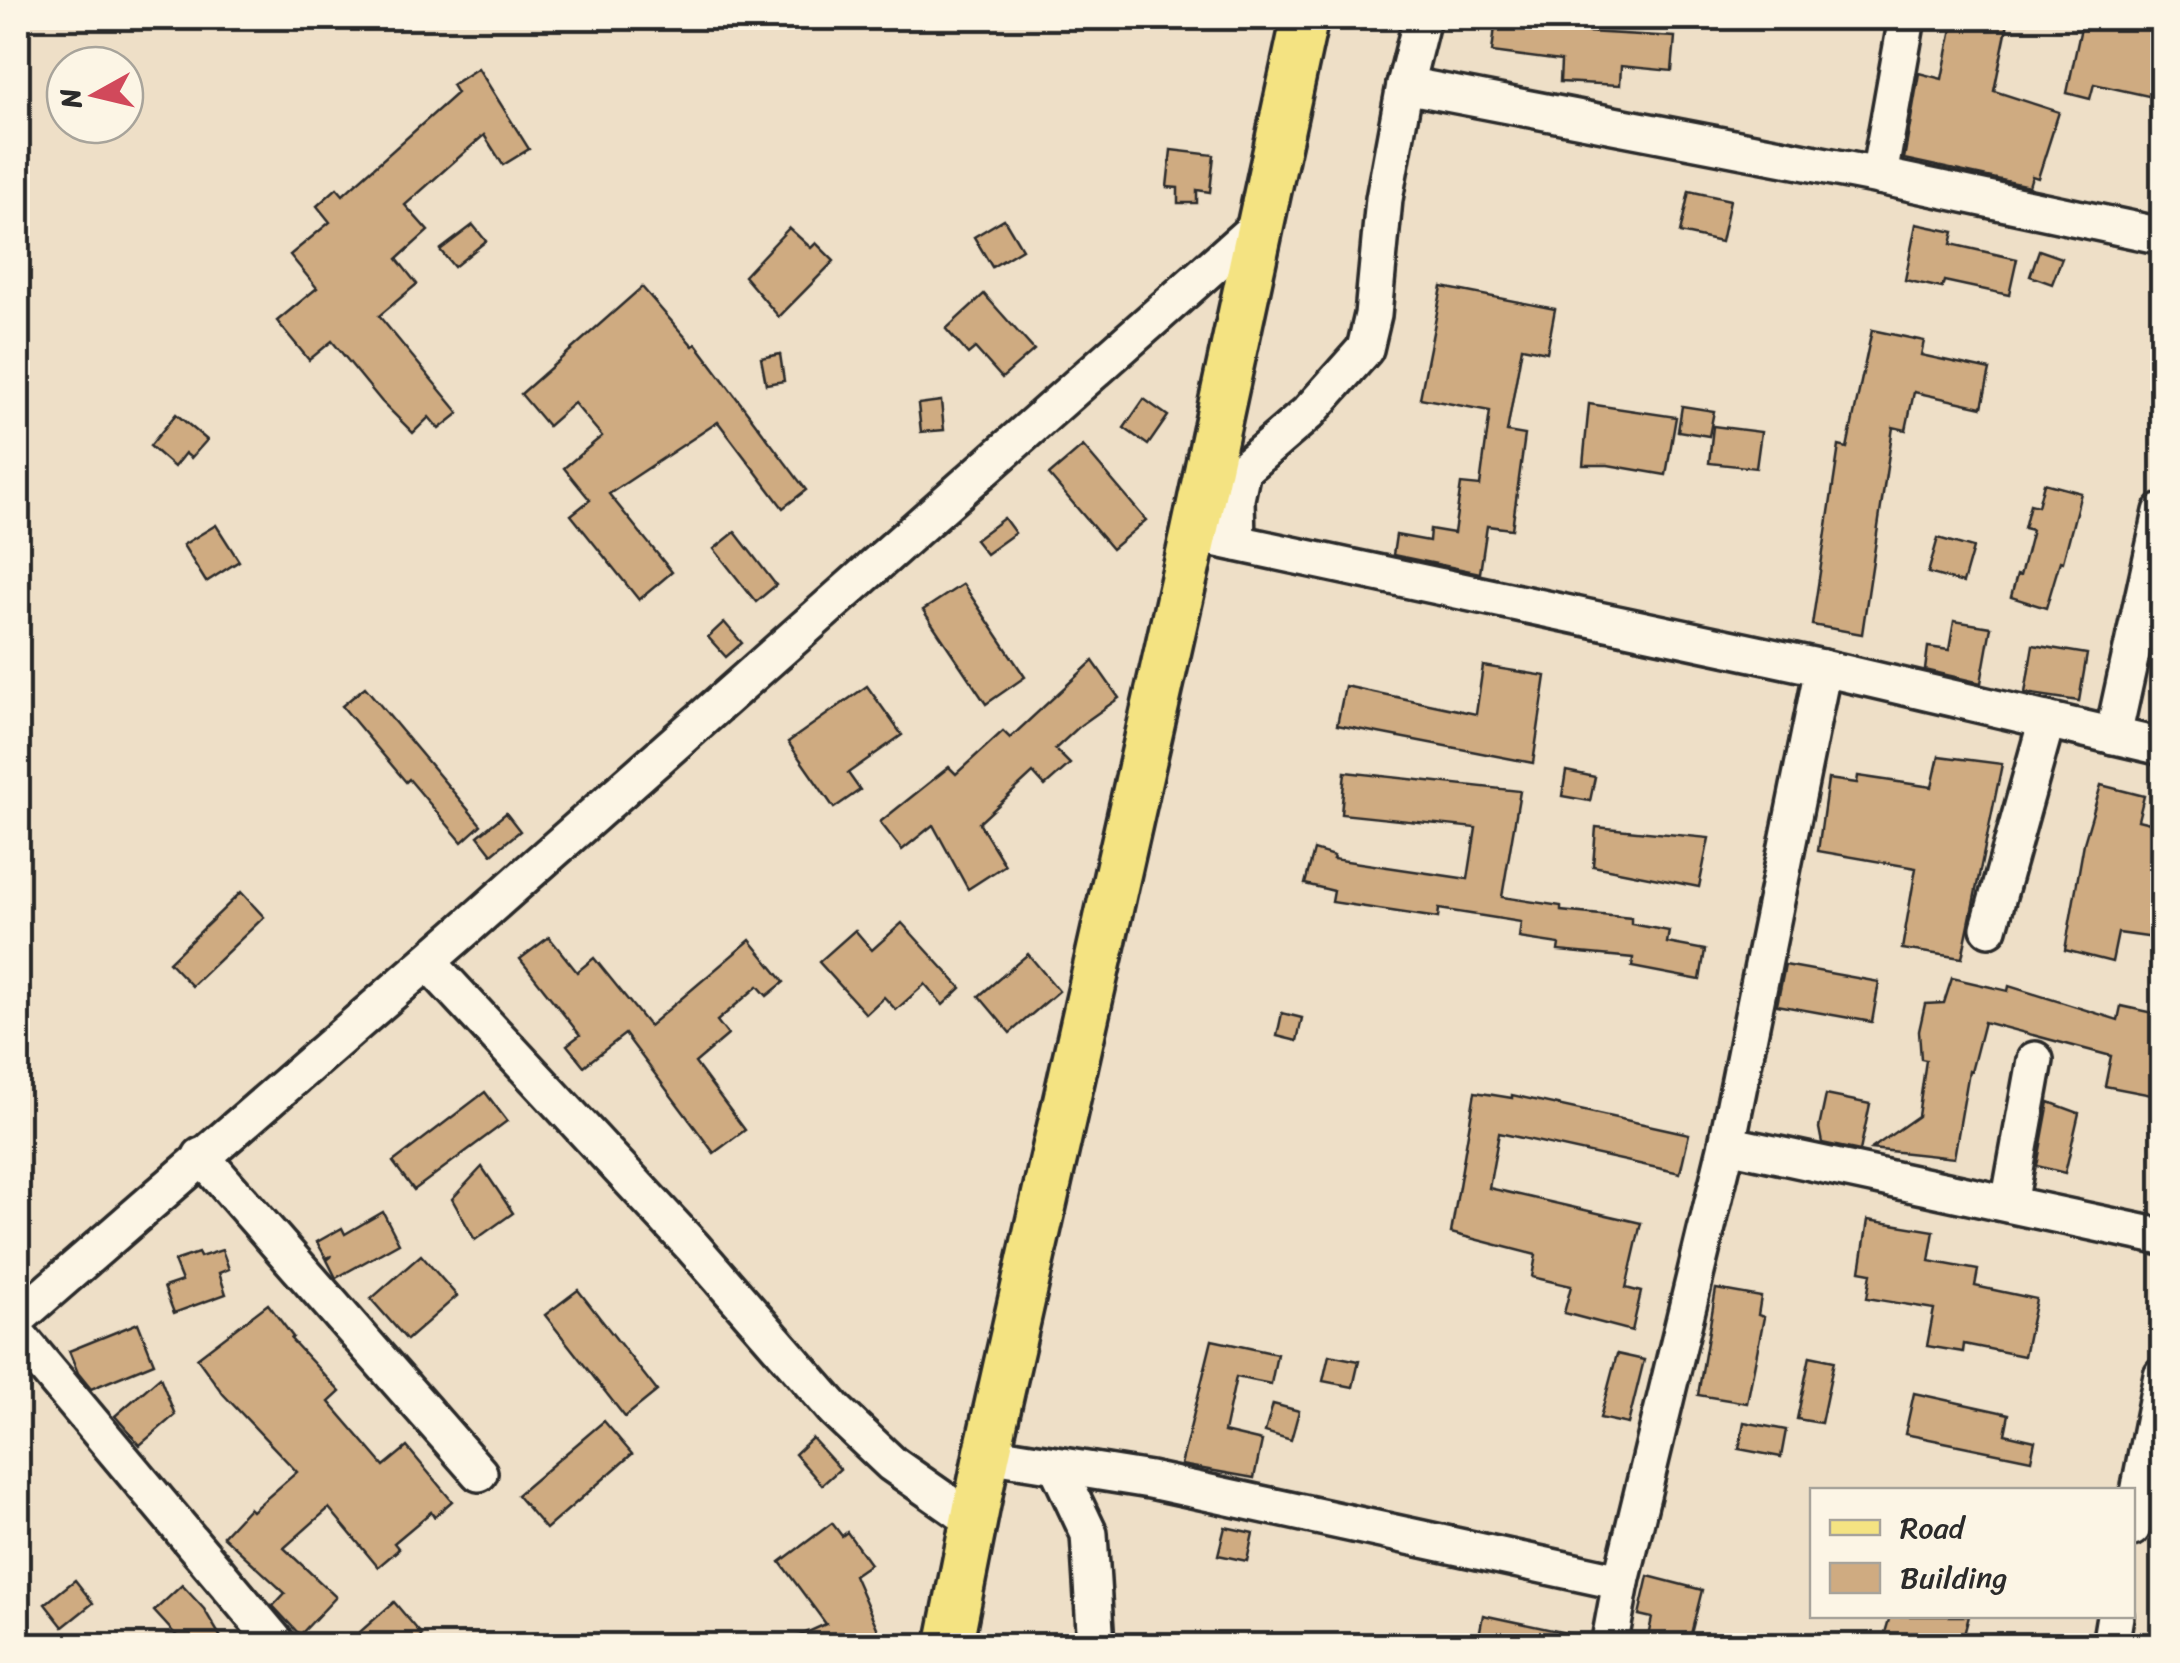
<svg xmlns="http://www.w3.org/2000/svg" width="2180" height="1663" font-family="Sriracha,sans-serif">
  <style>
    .building { fill: #cfab81; stroke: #2b2b2b; stroke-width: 2.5 }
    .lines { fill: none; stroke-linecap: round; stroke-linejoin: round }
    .minor-casing { stroke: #2b2b2b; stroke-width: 42 }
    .major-casing { stroke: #2b2b2b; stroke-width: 52 }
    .minor { stroke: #fcf5e5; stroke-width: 35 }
    .major { stroke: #f4e382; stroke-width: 45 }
  </style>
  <rect width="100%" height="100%" fill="#eedfc7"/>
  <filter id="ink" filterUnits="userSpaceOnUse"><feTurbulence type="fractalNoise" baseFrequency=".01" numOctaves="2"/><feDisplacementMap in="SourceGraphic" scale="20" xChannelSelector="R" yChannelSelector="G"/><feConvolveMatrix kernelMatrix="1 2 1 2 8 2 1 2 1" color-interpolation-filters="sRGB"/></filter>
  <g filter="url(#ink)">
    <g class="building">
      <polygon points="1496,18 1537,18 1535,29 1675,37 1672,71 1621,66 1620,85 1560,82 1561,61 1492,52"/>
      <polygon points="1954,18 2009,18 1994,91 2059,112 2038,178 2032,176 2029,186 1904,159 1919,73 1942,79"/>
      <polygon points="2083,18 2143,18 2162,22 2162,99 2094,84 2090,99 2067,93"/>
      <polygon points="478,68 529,149 503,165 484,135 405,205 428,231 397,259 417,284 379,316 459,413 439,429 429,417 413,433 382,402 332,341 309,360 277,321 317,288 290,255 330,222 317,206 337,188 343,195 457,93 452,85"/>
      <polygon points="1171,150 1214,155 1210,192 1197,190 1197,203 1178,203 1178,188 1167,187"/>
      <polygon points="1689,191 1730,200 1721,242 1680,233"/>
      <polygon points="1004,219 1022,249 992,267 974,237"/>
      <polygon points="1916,224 1954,232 1951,244 2017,259 2009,295 1944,281 1942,288 1905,280"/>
      <polygon points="473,225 486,241 454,267 440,250"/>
      <polygon points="789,228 811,248 816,243 834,261 779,317 744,276"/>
      <polygon points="2039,250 2062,258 2052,284 2030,276"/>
      <polygon points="642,287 693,346 696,344 806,490 783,508 718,422 609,494 672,572 639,600 571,515 590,500 564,468 602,436 574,403 548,426 521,394"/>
      <polygon points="1442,287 1555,309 1547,352 1522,347 1507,432 1525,435 1512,529 1487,526 1480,573 1393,555 1396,535 1429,541 1430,529 1454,533 1461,484 1480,486 1490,411 1420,398"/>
      <polygon points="984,294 1034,350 1002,378 975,348 968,354 946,329"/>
      <polygon points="1872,330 1924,341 1921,355 1990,370 1982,407 1914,392 1906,430 1893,427 1862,634 1812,625 1839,446 1847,448"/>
      <polygon points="780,354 784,381 766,384 761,358"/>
      <polygon points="1144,399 1168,416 1148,445 1124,428"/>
      <polygon points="941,401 944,430 921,432 918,404"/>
      <polygon points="1589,404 1676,417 1666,475 1608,465 1583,465"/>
      <polygon points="1682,406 1714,411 1709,436 1678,431"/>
      <polygon points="176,414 207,440 191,458 185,453 174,467 150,446"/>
      <polygon points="1713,426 1761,432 1756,468 1709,463"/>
      <polygon points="1083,446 1146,520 1112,549 1049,475"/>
      <polygon points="2044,483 2081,493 2063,562 2060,561 2046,608 2011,597 2017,575 2020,576 2032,530 2024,528 2030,504 2038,506"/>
      <polygon points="1004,518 1015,533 986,554 975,540"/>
      <polygon points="216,525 239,561 206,582 183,545"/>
      <polygon points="735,532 776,585 756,602 714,549"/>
      <polygon points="1938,538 1973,548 1963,583 1928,573"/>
      <polygon points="963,584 1025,677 986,704 923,610"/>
      <polygon points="1954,621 1991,627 1981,683 1925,670 1928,647 1949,650"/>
      <polygon points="724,622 742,643 726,657 708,637"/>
      <polygon points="2033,645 2087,654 2079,701 2025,693"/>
      <polygon points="1093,661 1119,698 1081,725 1055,749 1070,764 1045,786 1033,773 979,823 1005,865 968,889 933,825 902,850 880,822 949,767 956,774 1003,731 1010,738"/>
      <polygon points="1483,666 1546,676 1533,763 1337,725 1345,686 1476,714"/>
      <polygon points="867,686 902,735 848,773 860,790 834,808 788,742"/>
      <polygon points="365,687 481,825 462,842 409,779 406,782 342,706"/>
      <polygon points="1939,756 2002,764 1962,958 1902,949 1916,868 1818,851 1828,779 1857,783 1858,776 1932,787"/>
      <polygon points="1566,771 1595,777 1590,801 1562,796"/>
      <polygon points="1345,772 1520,791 1502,897 1561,906 1561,911 1631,918 1631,924 1669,931 1667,943 1705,950 1700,980 1632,967 1633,958 1558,951 1559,944 1519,938 1521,922 1439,909 1438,918 1332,902 1334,891 1305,884 1314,850 1334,856 1333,859 1468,879 1476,828 1341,814"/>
      <polygon points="2101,785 2144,796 2138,820 2162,826 2162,939 2118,933 2112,962 2065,950 2084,843"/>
      <polygon points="506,813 520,831 492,854 478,836"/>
      <polygon points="1596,827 1709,838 1699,887 1593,866"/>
      <polygon points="241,892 264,917 192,986 169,962"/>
      <polygon points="902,923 961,988 943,1005 925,984 896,1010 884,997 866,1014 819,962 855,930 872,950"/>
      <polygon points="549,937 577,972 594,958 649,1026 750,940 784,982 767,996 758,986 717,1021 728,1035 695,1063 745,1130 714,1153 625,1034 584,1066 567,1045 580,1035 520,959"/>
      <polygon points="1028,954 1059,991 1010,1033 979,996"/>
      <polygon points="1785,965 1879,982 1872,1022 1777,1005"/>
      <polygon points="1952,978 2008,991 2009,986 2118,1020 2121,1006 2162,1015 2162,1097 2105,1086 2111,1056 1984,1022 1971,1072 1969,1071 1954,1158 1871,1149 1918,1116 1926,1060 1921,1059 1919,1031 1925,1004 1944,1003"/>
      <polygon points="1282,1013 1302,1018 1297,1041 1277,1036"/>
      <polygon points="485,1092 507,1121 414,1190 393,1162"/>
      <polygon points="1475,1092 1512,1098 1512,1095 1689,1134 1680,1173 1499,1133 1489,1188 1641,1223 1626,1288 1641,1292 1632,1331 1564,1313 1571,1286 1532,1277 1536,1255 1451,1233"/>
      <polygon points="1826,1095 1870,1104 1860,1151 1822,1143 1819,1128"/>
      <polygon points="2049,1102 2079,1113 2065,1173 2037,1166"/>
      <polygon points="482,1167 513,1213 475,1240 452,1199"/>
      <polygon points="383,1212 399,1243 336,1278 327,1260 332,1256 326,1258 317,1242 342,1228 345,1234"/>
      <polygon points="1868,1220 1934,1231 1929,1261 1978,1270 1975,1286 2036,1299 2024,1356 1964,1344 1963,1352 1927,1346 1934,1309 1867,1298 1871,1273 1860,1271"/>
      <polygon points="222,1250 229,1269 219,1273 226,1294 174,1313 164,1287 182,1281 174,1261 198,1253 200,1257"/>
      <polygon points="421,1255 457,1296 407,1340 371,1299"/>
      <polygon points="1716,1289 1761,1297 1758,1315 1764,1317 1747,1403 1698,1395"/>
      <polygon points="578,1290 657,1391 625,1417 545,1315"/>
      <polygon points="268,1304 293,1337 291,1339 340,1392 329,1402 384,1466 407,1447 452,1501 434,1517 431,1512 394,1543 399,1549 378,1567 329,1508 284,1548 336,1597 300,1635 273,1606 285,1593 223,1536 249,1508 252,1511 297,1472 223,1394 197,1358"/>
      <polygon points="138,1323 154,1363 91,1389 78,1373 69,1351"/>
      <polygon points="1212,1340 1277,1354 1271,1384 1236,1377 1224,1432 1262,1441 1254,1478 1181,1465"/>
      <polygon points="1617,1354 1644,1360 1628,1424 1600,1418"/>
      <polygon points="1329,1355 1359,1361 1353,1387 1323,1381"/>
      <polygon points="1810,1356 1834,1361 1821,1423 1797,1419"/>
      <polygon points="160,1377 175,1415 140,1445 115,1416"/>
      <polygon points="1914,1393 2009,1414 2005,1434 2035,1441 2031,1460 1905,1434"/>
      <polygon points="1273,1404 1299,1411 1291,1440 1265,1432"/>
      <polygon points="604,1421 632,1454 546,1529 517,1495"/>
      <polygon points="1744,1422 1786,1430 1781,1457 1739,1449"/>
      <polygon points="812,1438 840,1469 822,1485 795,1454"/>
      <polygon points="832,1523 842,1536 847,1532 870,1564 854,1575 885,1646 777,1646 826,1624 780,1562"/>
      <polygon points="1225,1527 1253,1533 1247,1561 1218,1555"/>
      <polygon points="1648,1576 1702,1590 1688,1646 1646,1646 1652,1618 1639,1615"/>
      <polygon points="75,1580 93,1603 63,1627 45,1604"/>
      <polygon points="182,1585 204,1609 226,1646 186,1646 154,1611"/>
      <polygon points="394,1602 422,1635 409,1646 344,1646"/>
      <polygon points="1483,1615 1585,1637 1584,1646 1477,1646"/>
      <polygon points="1890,1616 1969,1616 1961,1646 1928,1646 1885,1633"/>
    </g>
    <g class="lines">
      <defs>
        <g id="minor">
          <polyline points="1405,85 1879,176 2162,236"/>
          <polyline points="1879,176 1907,18"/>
          <polyline points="1194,534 1823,668 2162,747"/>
          <polyline points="1237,543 1236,499 1242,470 1308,413 1365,349 1373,315 1384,199 1405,85 1422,18"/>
          <polyline points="2113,736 2162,512"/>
          <polyline points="1989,928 2047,720"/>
          <polyline points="428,962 692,1246 835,1410 892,1464 975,1522"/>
          <polyline points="1727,1144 2162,1237"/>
          <polyline points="201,1156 479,1473"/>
          <polyline points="2009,1204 2035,1060"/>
          <polyline points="18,1318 464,930 1259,225"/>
          <polyline points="18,1335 279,1646"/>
          <polyline points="987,1454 1150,1480 1621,1582"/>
          <polyline points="1057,1466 1089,1534 1096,1646"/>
          <polyline points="2132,1528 2162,1375"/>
          <polyline points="1609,1646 1621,1582 1727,1144 1823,668"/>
          <polyline points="2110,1646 2115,1616"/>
        </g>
        <polyline id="major" points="949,1646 987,1454 1194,534 1305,18"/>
      </defs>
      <use href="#minor" class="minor-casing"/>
      <use href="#major" class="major-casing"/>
      <use href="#minor" class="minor"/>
      <use href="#major" class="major"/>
    </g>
  </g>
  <rect width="2180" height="1663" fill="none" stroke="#fcf5e5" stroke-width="60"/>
  <rect x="30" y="30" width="2120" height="1603" fill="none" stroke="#2b2b2b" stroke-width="4" filter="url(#ink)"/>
  <rect x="1810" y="1488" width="325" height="130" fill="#fcf5e5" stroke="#a8a49b" stroke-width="2.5"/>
  <rect x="1830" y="1520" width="50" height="15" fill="#f4e382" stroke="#a8a49b" stroke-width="2.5"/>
  <text x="1900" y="1538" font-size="30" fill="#2b2b2b">Road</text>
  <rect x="1830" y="1563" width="50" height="30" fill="#cfab81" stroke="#a8a49b" stroke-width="2.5"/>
  <text x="1900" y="1588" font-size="30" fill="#2b2b2b">Building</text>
  <g transform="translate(95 95) rotate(262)"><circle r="48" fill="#fcf5e5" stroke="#a8a49b" stroke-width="2.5"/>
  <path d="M0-8L18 38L0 25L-18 38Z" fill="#d1495b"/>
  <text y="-15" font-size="28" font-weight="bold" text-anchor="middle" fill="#2b2b2b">N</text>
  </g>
</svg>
